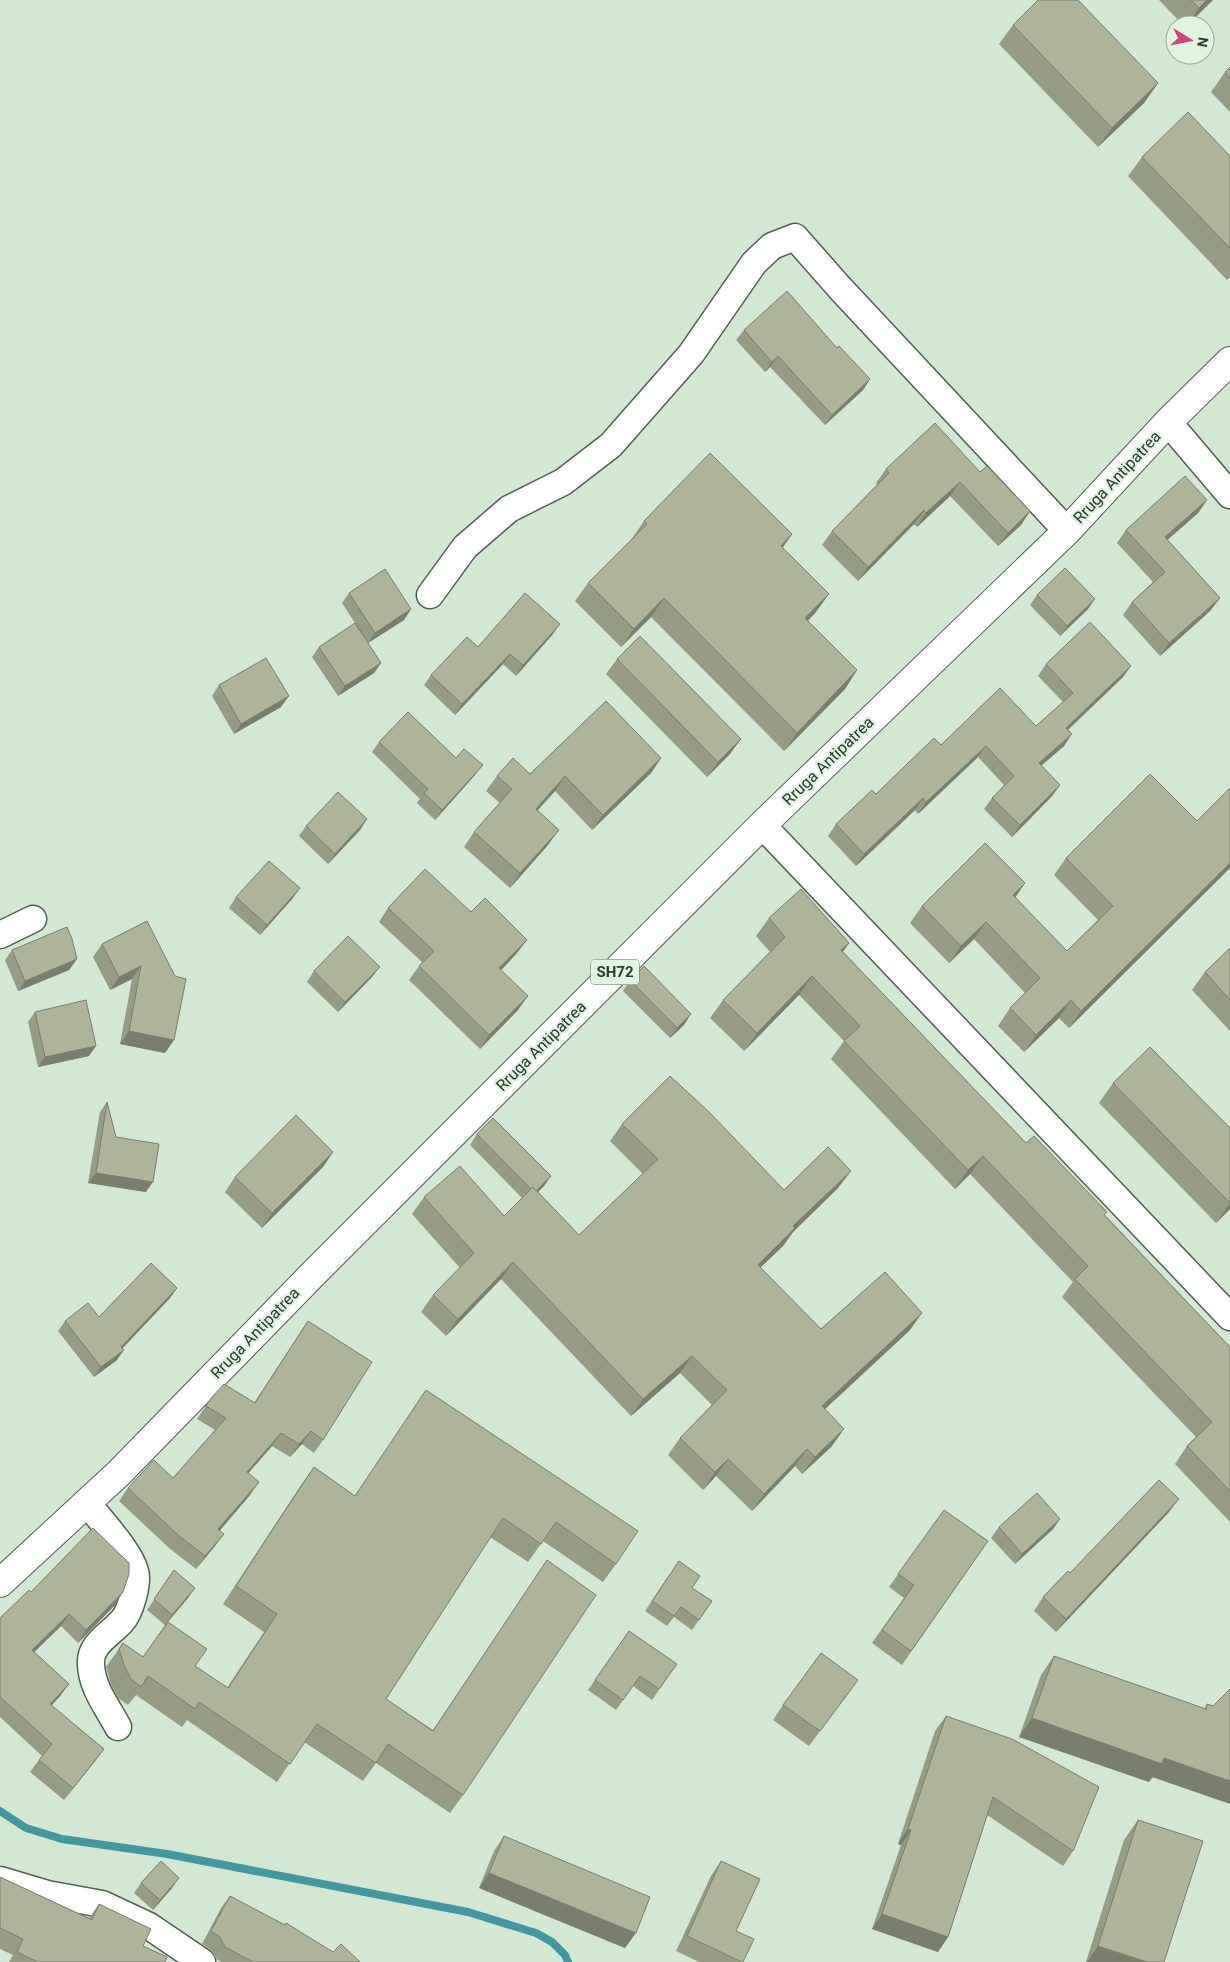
<svg xmlns="http://www.w3.org/2000/svg" width="1230" height="1962" font-family="Roboto,sans-serif">
  <style>
    .lines { fill: none; stroke-linecap: round; stroke-linejoin: round }
    .stream { stroke: #4098a1; stroke-width: 8 }
    .minor-casing { stroke: #4f6250; stroke-width: 29 }
    .primary-casing { stroke: #4f6250; stroke-width: 30 }
    .minor { stroke: #fff; stroke-width: 26 }
    .primary { stroke: #fff; stroke-width: 28 }
    .wall { fill: #969b84 }
    .shaded-wall { fill: #7a7e6c }
    .building { fill: #aeb49a; stroke: #7a7e6c }
    .labels { text-anchor: middle; dominant-baseline: central; stroke-width: 4.5; stroke-linejoin: round; paint-order: stroke }
    .shield { fill: #dff5e0; stroke: #647165; stroke-width: 1 }
    .shield-label { font-size: 15px; font-weight: bold; fill: #2f3830 }
    .street-label { font-size: 16px; fill: #2f3830; stroke: #dff5e0 }
  </style>
  <rect width="100%" height="100%" fill="#d2e8d3"/>
  <g class="lines">
    <polyline class="stream" points="0,1811 26,1828 62,1839 167,1854 468,1912 536,1933 552,1942 565,1955 568,1962"/>
    <defs>
      <g id="minor">
        <polyline points="1168,422 1230,495"/>
        <polyline points="430,595 465,547 509,509 563,482 611,445 691,354 754,263 772,246 795,237 839,287 1067,531"/>
        <polyline points="762,825 1230,1317"/>
        <polyline points="0,935 33,919"/>
        <path d="M87,1503C101,1521 129,1550 135,1571C139,1582 130,1613 122,1621C110,1635 89,1644 91,1665C92,1688 108,1708 118,1727"/>
        <polyline points="0,1880 47,1894 102,1904 149,1926 202,1962"/>
      </g>
      <polyline id="primary" points="0,1583 119,1473 313,1274 762,825 1067,531 1168,422 1230,361"/>
    </defs>
    <use href="#minor" class="minor-casing"/>
    <use href="#primary" class="primary-casing"/>
    <use href="#minor" class="minor"/>
    <use href="#primary" class="primary"/>
  </g>
  <g class="wall">
    <polygon points="1159,0 1213,0 1188,25 1183,25"/>
    <polygon points="1013,25 1158,83 1144,103 1098,147 999,44"/>
    <polygon points="1230,67 1230,112 1211,92 1225,72"/>
    <polygon points="1230,156 1230,277 1227,280 1128,176 1142,157"/>
    <polygon points="744,330 870,379 863,390 825,425 770,367 765,372 736,340"/>
    <polygon points="886,469 980,472 1030,511 1021,525 998,546 950,496 917,527 914,524 858,581 822,545 832,531 877,485 876,483"/>
    <polygon points="1207,500 1198,513 1167,540 1220,598 1210,611 1160,656 1123,615 1132,602 1153,582 1117,543 1126,530"/>
    <polygon points="644,521 792,534 783,547 816,612 808,621 857,670 845,689 784,751 651,617 621,647 575,601 588,583 631,540"/>
    <polygon points="349,593 411,609 404,620 368,643 381,663 374,673 338,696 312,657 319,647 355,623 342,603"/>
    <polygon points="1037,595 1088,609 1060,636 1030,605"/>
    <polygon points="553,634 516,676 503,664 455,715 424,685 431,675 478,647"/>
    <polygon points="617,659 730,754 707,777 606,674"/>
    <polygon points="1046,664 1123,677 1068,730 1064,746 1041,766 1060,785 1052,796 1012,837 984,809 992,798 1004,785 978,757 918,814 915,810 856,866 828,836 836,824 941,745 1036,726 1063,702 1038,676"/>
    <polygon points="219,685 281,707 234,734 212,696"/>
    <polygon points="379,742 456,758 475,775 435,820 417,803 420,799 372,752"/>
    <polygon points="661,758 651,773 592,830 555,791 537,811 548,845 510,888 464,847 474,832 500,803 486,791 497,776 530,774"/>
    <polygon points="1230,788 1230,868 1069,1028 1059,1018 1024,1052 998,1026 1010,1008 1025,993 974,939 949,963 910,923 922,906 1025,883 1015,898 1067,951 1098,920 1054,875 1066,858 1197,821"/>
    <polygon points="367,819 360,830 328,864 299,836 306,826"/>
    <polygon points="236,897 293,898 260,935 229,908"/>
    <polygon points="388,908 471,912 517,953 501,970 518,1010 480,1049 409,980 422,962 379,922"/>
    <polygon points="769,918 849,943 843,952 1026,1143 1105,1215 1230,1347 1230,1522 1175,1464 1187,1446 1196,1437 1062,1297 1073,1282 970,1174 955,1189 831,1059 844,1041 799,995 744,1051 710,1018 723,1000 770,952 756,936"/>
    <polygon points="147,921 165,1053 120,1044 132,979 110,990 93,957 102,944"/>
    <polygon points="1230,948 1230,1031 1192,990 1205,972"/>
    <polygon points="12,950 77,959 69,970 18,991 5,960"/>
    <polygon points="314,971 372,977 338,1012 307,982"/>
    <polygon points="630,980 684,1025 670,1038 623,991"/>
    <polygon points="35,1012 89,1056 38,1067 28,1022"/>
    <polygon points="1113,1083 1230,1128 1230,1209 1216,1223 1099,1103"/>
    <polygon points="107,1102 116,1137 146,1192 88,1183 100,1112"/>
    <polygon points="622,1124 784,1190 838,1188 793,1232 783,1246 760,1268 821,1329 910,1330 825,1409 832,1446 802,1474 795,1466 752,1511 716,1476 703,1490 668,1455 680,1438 712,1405 680,1373 631,1416 501,1279 446,1336 421,1312 433,1295 460,1268 412,1214 424,1197 504,1216 522,1198 470,1145 477,1134 544,1186 538,1192 579,1235 643,1174 610,1141"/>
    <polygon points="333,1152 323,1167 262,1228 225,1192 235,1177"/>
    <polygon points="177,1288 170,1298 123,1348 117,1360 94,1377 58,1331 65,1321 99,1317"/>
    <polygon points="308,1321 323,1440 314,1453 302,1444 290,1457 272,1446 248,1473 250,1495 220,1530 215,1546 196,1569 169,1548 119,1501 128,1488 173,1478 215,1430 197,1419 212,1397 254,1403"/>
    <polygon points="426,1390 616,1564 603,1582 543,1541 528,1562 490,1537 386,1699 433,1730 547,1560 463,1795 450,1813 376,1763 363,1781 304,1742 277,1782 187,1720 182,1727 136,1695 128,1705 118,1698 111,1684 106,1667 123,1643 143,1657 165,1625 147,1610 174,1570 188,1598 168,1622 195,1666 227,1688 264,1632 223,1604 301,1485 314,1467 355,1496"/>
    <polygon points="944,1510 988,1541 902,1665 872,1643 904,1598 889,1587"/>
    <polygon points="1169,1512 1056,1632 1034,1611 1043,1597"/>
    <polygon points="1060,1519 1053,1529 1015,1564 991,1538 999,1527"/>
    <polygon points="679,1561 692,1588 712,1601 692,1630 674,1617 667,1626 645,1611"/>
    <polygon points="31,1592 115,1605 78,1643 61,1626 34,1652 69,1684 60,1696 51,1706 104,1749 95,1761 64,1800 30,1772 42,1756 0,1717 0,1618"/>
    <polygon points="629,1631 677,1664 652,1700 633,1686 616,1710 588,1690"/>
    <polygon points="1054,1656 1204,1709 1207,1704 1213,1706 1149,1782 1019,1737 1041,1675"/>
    <polygon points="847,1695 809,1746 773,1720 783,1705"/>
    <polygon points="946,1716 1073,1851 1063,1866 987,1815 948,1937 938,1952 872,1929 901,1845 898,1844 935,1731"/>
    <polygon points="1138,1820 1164,1962 1086,1962 1124,1840"/>
    <polygon points="504,1836 625,1948 479,1888 494,1851"/>
    <polygon points="721,1861 736,1931 743,1962 699,1962 676,1951 711,1876"/>
    <polygon points="0,1877 89,1918 99,1904 143,1946 165,1962 9,1962 13,1955 0,1949"/>
    <polygon points="141,1883 172,1888 153,1910 134,1893"/>
    <polygon points="230,1896 333,1952 360,1962 222,1962 216,1959 211,1950 202,1944 221,1908"/>
  </g>
  <g class="shaded-wall">
    <polygon points="1207,0 1213,0 1187,25 1199,8"/>
    <polygon points="1158,83 1144,103 1098,147 1112,128"/>
    <polygon points="778,356 770,367 765,372 772,362"/>
    <polygon points="870,379 863,390 825,425 832,415"/>
    <polygon points="960,482 950,496 917,527 926,513"/>
    <polygon points="1207,500 1198,513 1156,550 1165,537"/>
    <polygon points="924,510 914,524 858,581 868,567"/>
    <polygon points="1030,511 1021,525 998,546 1008,533"/>
    <polygon points="792,534 779,553 781,546"/>
    <polygon points="829,594 816,612 792,636 805,618"/>
    <polygon points="664,598 651,617 621,647 634,629"/>
    <polygon points="1220,598 1210,611 1160,656 1169,643"/>
    <polygon points="1095,599 1088,609 1060,636 1067,626"/>
    <polygon points="411,609 404,620 368,643 375,633"/>
    <polygon points="560,624 553,634 516,676 523,665"/>
    <polygon points="510,654 503,664 455,715 462,704"/>
    <polygon points="381,663 374,673 338,696 345,686"/>
    <polygon points="1131,666 1123,677 1058,739 1066,728"/>
    <polygon points="857,670 845,689 784,751 797,733"/>
    <polygon points="289,696 281,707 234,734 241,724"/>
    <polygon points="1072,734 1064,746 1030,775 1039,763"/>
    <polygon points="741,739 730,754 707,777 718,762"/>
    <polygon points="986,746 978,757 918,814 926,802"/>
    <polygon points="661,758 651,773 592,830 603,815"/>
    <polygon points="483,765 475,775 435,820 442,810"/>
    <polygon points="565,776 555,791 525,824 536,809"/>
    <polygon points="1060,785 1052,796 1012,837 1020,825"/>
    <polygon points="923,798 915,810 856,866 864,854"/>
    <polygon points="367,819 360,830 328,864 335,854"/>
    <polygon points="559,830 548,845 510,888 520,873"/>
    <polygon points="1230,863 1230,868 1069,1028 1081,1011"/>
    <polygon points="1025,883 1013,900 1013,895"/>
    <polygon points="300,888 293,898 260,935 267,925"/>
    <polygon points="986,922 974,939 949,963 961,946"/>
    <polygon points="527,940 517,953 490,982 499,968"/>
    <polygon points="849,943 836,961 841,950"/>
    <polygon points="77,959 69,970 18,991 25,981"/>
    <polygon points="141,966 132,979 110,990 119,977"/>
    <polygon points="380,967 372,977 338,1012 345,1002"/>
    <polygon points="812,976 799,995 744,1051 757,1033"/>
    <polygon points="528,996 518,1010 480,1049 489,1035"/>
    <polygon points="1071,1000 1059,1018 1024,1052 1036,1035"/>
    <polygon points="691,1014 684,1025 670,1038 677,1028"/>
    <polygon points="129,1031 174,1040 165,1053 120,1044"/>
    <polygon points="96,1046 89,1056 38,1067 45,1057"/>
    <polygon points="333,1152 323,1167 262,1228 272,1213"/>
    <polygon points="983,1156 970,1174 955,1189 968,1170"/>
    <polygon points="851,1171 838,1188 793,1232 783,1246 745,1282 758,1265 793,1226"/>
    <polygon points="96,1173 153,1182 146,1192 88,1183"/>
    <polygon points="551,1176 544,1186 527,1203 534,1193"/>
    <polygon points="1230,1203 1230,1209 1216,1223"/>
    <polygon points="513,1262 501,1279 446,1336 458,1319"/>
    <polygon points="177,1288 170,1298 114,1357 121,1347"/>
    <polygon points="922,1313 910,1330 810,1423 822,1406"/>
    <polygon points="124,1350 117,1360 94,1377 101,1367"/>
    <polygon points="692,1356 680,1373 631,1416 643,1399"/>
    <polygon points="844,1429 832,1446 802,1474 815,1457"/>
    <polygon points="311,1431 302,1444 290,1457 299,1444"/>
    <polygon points="281,1433 272,1446 238,1485 247,1472"/>
    <polygon points="807,1449 795,1466 752,1511 764,1494"/>
    <polygon points="728,1459 716,1476 703,1490 715,1472"/>
    <polygon points="259,1482 250,1495 210,1542 218,1529"/>
    <polygon points="1179,1499 1169,1512 1056,1632 1066,1619"/>
    <polygon points="1060,1519 1053,1529 1015,1564 1022,1554"/>
    <polygon points="224,1534 215,1546 196,1569 205,1556"/>
    <polygon points="195,1588 188,1598 165,1625 172,1615"/>
    <polygon points="123,1592 115,1605 78,1643 86,1630"/>
    <polygon points="69,1614 61,1626 23,1663 32,1650"/>
    <polygon points="69,1684 60,1696 41,1717 50,1704"/>
    <polygon points="1032,1718 1164,1758 1230,1781 1230,1804 1152,1777 1149,1782 1019,1737"/>
    <polygon points="104,1749 95,1761 64,1800 73,1788"/>
    <polygon points="908,1829 911,1830 901,1845 898,1844"/>
    <polygon points="489,1873 636,1933 625,1948 479,1888"/>
    <polygon points="179,1878 172,1888 153,1910 160,1900"/>
    <polygon points="882,1914 948,1937 938,1952 872,1929"/>
    <polygon points="1098,1946 1147,1962 1087,1962"/>
  </g>
  <g class="building">
    <polygon points="1038,0 1078,0 1158,83 1112,128 1013,25"/>
    <polygon points="1191,0 1207,0 1199,8"/>
    <polygon points="1230,67 1230,78 1225,72"/>
    <polygon points="1188,112 1230,156 1230,248 1142,157"/>
    <polygon points="787,291 837,348 839,346 870,379 832,415 778,356 772,362 744,330"/>
    <polygon points="935,423 980,472 987,466 1030,511 1008,533 960,482 926,513 924,510 868,567 832,531 889,473 886,469"/>
    <polygon points="710,453 792,534 781,546 829,594 805,618 857,670 797,733 664,598 634,629 588,583 647,524 644,521"/>
    <polygon points="1185,476 1207,500 1165,537 1220,598 1169,643 1132,602 1165,572 1126,530"/>
    <polygon points="1065,568 1095,599 1067,626 1037,595"/>
    <polygon points="385,569 411,609 375,633 349,593"/>
    <polygon points="525,593 560,624 523,665 510,654 462,704 431,675 467,637 478,647"/>
    <polygon points="1090,622 1131,666 1066,728 1072,734 1039,763 1060,785 1020,825 992,798 1014,776 986,746 926,802 923,798 864,854 836,824 872,790 876,794 934,738 941,745 1000,688 1036,726 1073,693 1046,664"/>
    <polygon points="355,623 381,663 345,686 319,647"/>
    <polygon points="640,636 741,739 718,762 617,659"/>
    <polygon points="266,658 289,696 241,724 219,685"/>
    <polygon points="606,701 661,758 603,815 565,776 536,809 559,830 520,873 474,832 512,789 497,776 513,758 530,774"/>
    <polygon points="408,712 456,758 464,749 483,765 442,810 424,793 428,789 379,742"/>
    <polygon points="1150,774 1197,821 1230,788 1230,863 1081,1011 1071,1000 1036,1035 1010,1008 1040,978 986,922 961,946 922,906 985,843 1025,883 1013,895 1067,951 1113,906 1066,858"/>
    <polygon points="338,792 367,819 335,854 306,826"/>
    <polygon points="269,861 300,888 267,925 236,897"/>
    <polygon points="425,869 471,912 485,898 527,940 499,968 528,996 489,1035 419,966 434,951 388,908"/>
    <polygon points="801,889 849,943 841,950 1026,1143 1034,1136 1107,1212 1104,1215 1230,1347 1230,1491 1187,1446 1212,1422 1075,1279 1088,1266 983,1156 968,1170 844,1041 860,1026 812,976 757,1033 723,1000 785,937 769,918"/>
    <polygon points="147,921 175,976 186,979 174,1040 129,1031 141,966 119,977 102,944"/>
    <polygon points="67,927 72,939 77,959 25,981 12,950"/>
    <polygon points="348,936 380,967 345,1002 314,971"/>
    <polygon points="1230,948 1230,1000 1205,972"/>
    <polygon points="644,966 691,1014 677,1028 630,980"/>
    <polygon points="86,1000 96,1046 45,1057 35,1012"/>
    <polygon points="1150,1047 1230,1128 1230,1203 1113,1083"/>
    <polygon points="670,1076 708,1111 784,1190 828,1147 851,1171 793,1226 795,1228 758,1265 821,1329 885,1272 922,1313 822,1406 844,1429 815,1457 807,1449 764,1494 728,1459 715,1472 680,1438 727,1390 692,1356 643,1399 513,1262 458,1319 433,1295 474,1253 424,1197 460,1166 504,1216 533,1187 579,1235 658,1159 622,1124"/>
    <polygon points="107,1102 116,1137 159,1144 153,1182 96,1173"/>
    <polygon points="296,1115 333,1152 272,1213 235,1177"/>
    <polygon points="493,1118 551,1176 536,1191 533,1187 531,1189 477,1134"/>
    <polygon points="151,1263 177,1288 121,1347 124,1350 101,1367 65,1321 88,1303 99,1317"/>
    <polygon points="308,1321 372,1362 323,1440 311,1431 299,1444 281,1433 247,1472 259,1482 218,1529 224,1534 205,1556 178,1535 128,1488 154,1460 173,1478 226,1418 206,1406 212,1397 224,1384 255,1403"/>
    <polygon points="426,1390 638,1531 616,1564 556,1522 541,1544 503,1518 386,1699 433,1731 547,1560 596,1595 463,1795 388,1744 376,1763 317,1724 290,1764 199,1702 195,1709 148,1676 141,1687 131,1679 124,1665 119,1649 123,1643 143,1657 168,1622 207,1649 195,1666 228,1688 277,1614 236,1586 269,1535 314,1467 355,1496"/>
    <polygon points="1159,1480 1179,1499 1066,1619 1043,1597 1068,1571 1070,1573"/>
    <polygon points="1037,1493 1060,1519 1022,1554 999,1527"/>
    <polygon points="944,1510 988,1541 911,1651 882,1630 914,1585 898,1574"/>
    <polygon points="93,1528 129,1563 129,1574 123,1592 86,1630 69,1614 32,1650 69,1684 50,1704 104,1749 73,1788 39,1760 52,1744 0,1697 0,1618 29,1590 31,1592"/>
    <polygon points="679,1561 700,1576 692,1588 712,1601 699,1620 681,1607 674,1616 652,1601"/>
    <polygon points="174,1570 195,1588 172,1615 154,1599"/>
    <polygon points="629,1631 677,1664 659,1689 640,1676 623,1700 595,1680"/>
    <polygon points="821,1653 858,1680 820,1731 783,1705"/>
    <polygon points="1054,1656 1206,1709 1207,1704 1213,1706 1230,1689 1230,1781 1164,1758 1162,1764 1032,1718"/>
    <polygon points="946,1716 1012,1739 1099,1787 1073,1851 993,1797 948,1937 882,1914 911,1830 908,1829"/>
    <polygon points="1138,1820 1203,1841 1164,1962 1147,1962 1098,1946"/>
    <polygon points="504,1836 650,1897 636,1933 489,1873"/>
    <polygon points="161,1861 179,1878 160,1900 141,1883"/>
    <polygon points="721,1861 760,1879 736,1931 754,1939 743,1962 742,1962 687,1936"/>
    <polygon points="0,1877 92,1920 99,1904 151,1929 143,1946 167,1957 165,1962 38,1962 17,1952 23,1939 0,1928"/>
    <polygon points="230,1896 285,1925 286,1923 333,1952 341,1944 360,1962 253,1962 225,1947 220,1937 211,1931"/>
  </g>
  <g class="labels">
    <rect class="shield" x="591" y="959.5" width="48" height="25" rx="4"/>
    <g class="shield-label">
      <text x="615" y="972">SH72</text>
    </g>
    <g class="street-label">
      <text transform="translate(1117 477) rotate(-47)">Rruga Antipatrea</text>
      <text transform="translate(828 761) rotate(-44)">Rruga Antipatrea</text>
      <text transform="translate(541 1046) rotate(-45)">Rruga Antipatrea</text>
      <text transform="translate(255 1333) rotate(-46)">Rruga Antipatrea</text>
    </g>
  </g>
  <g transform="translate(1190 40) rotate(100)"><circle r="24" fill="#dff5e0" stroke="#99a99a"/>
  <path d="M0-4L9 19L0 12L-9 19Z" fill="#ce447b"/>
  <text y="-8" font-size="14" font-weight="bold" text-anchor="middle" fill="#2f3830">N</text>
  </g>
</svg>
